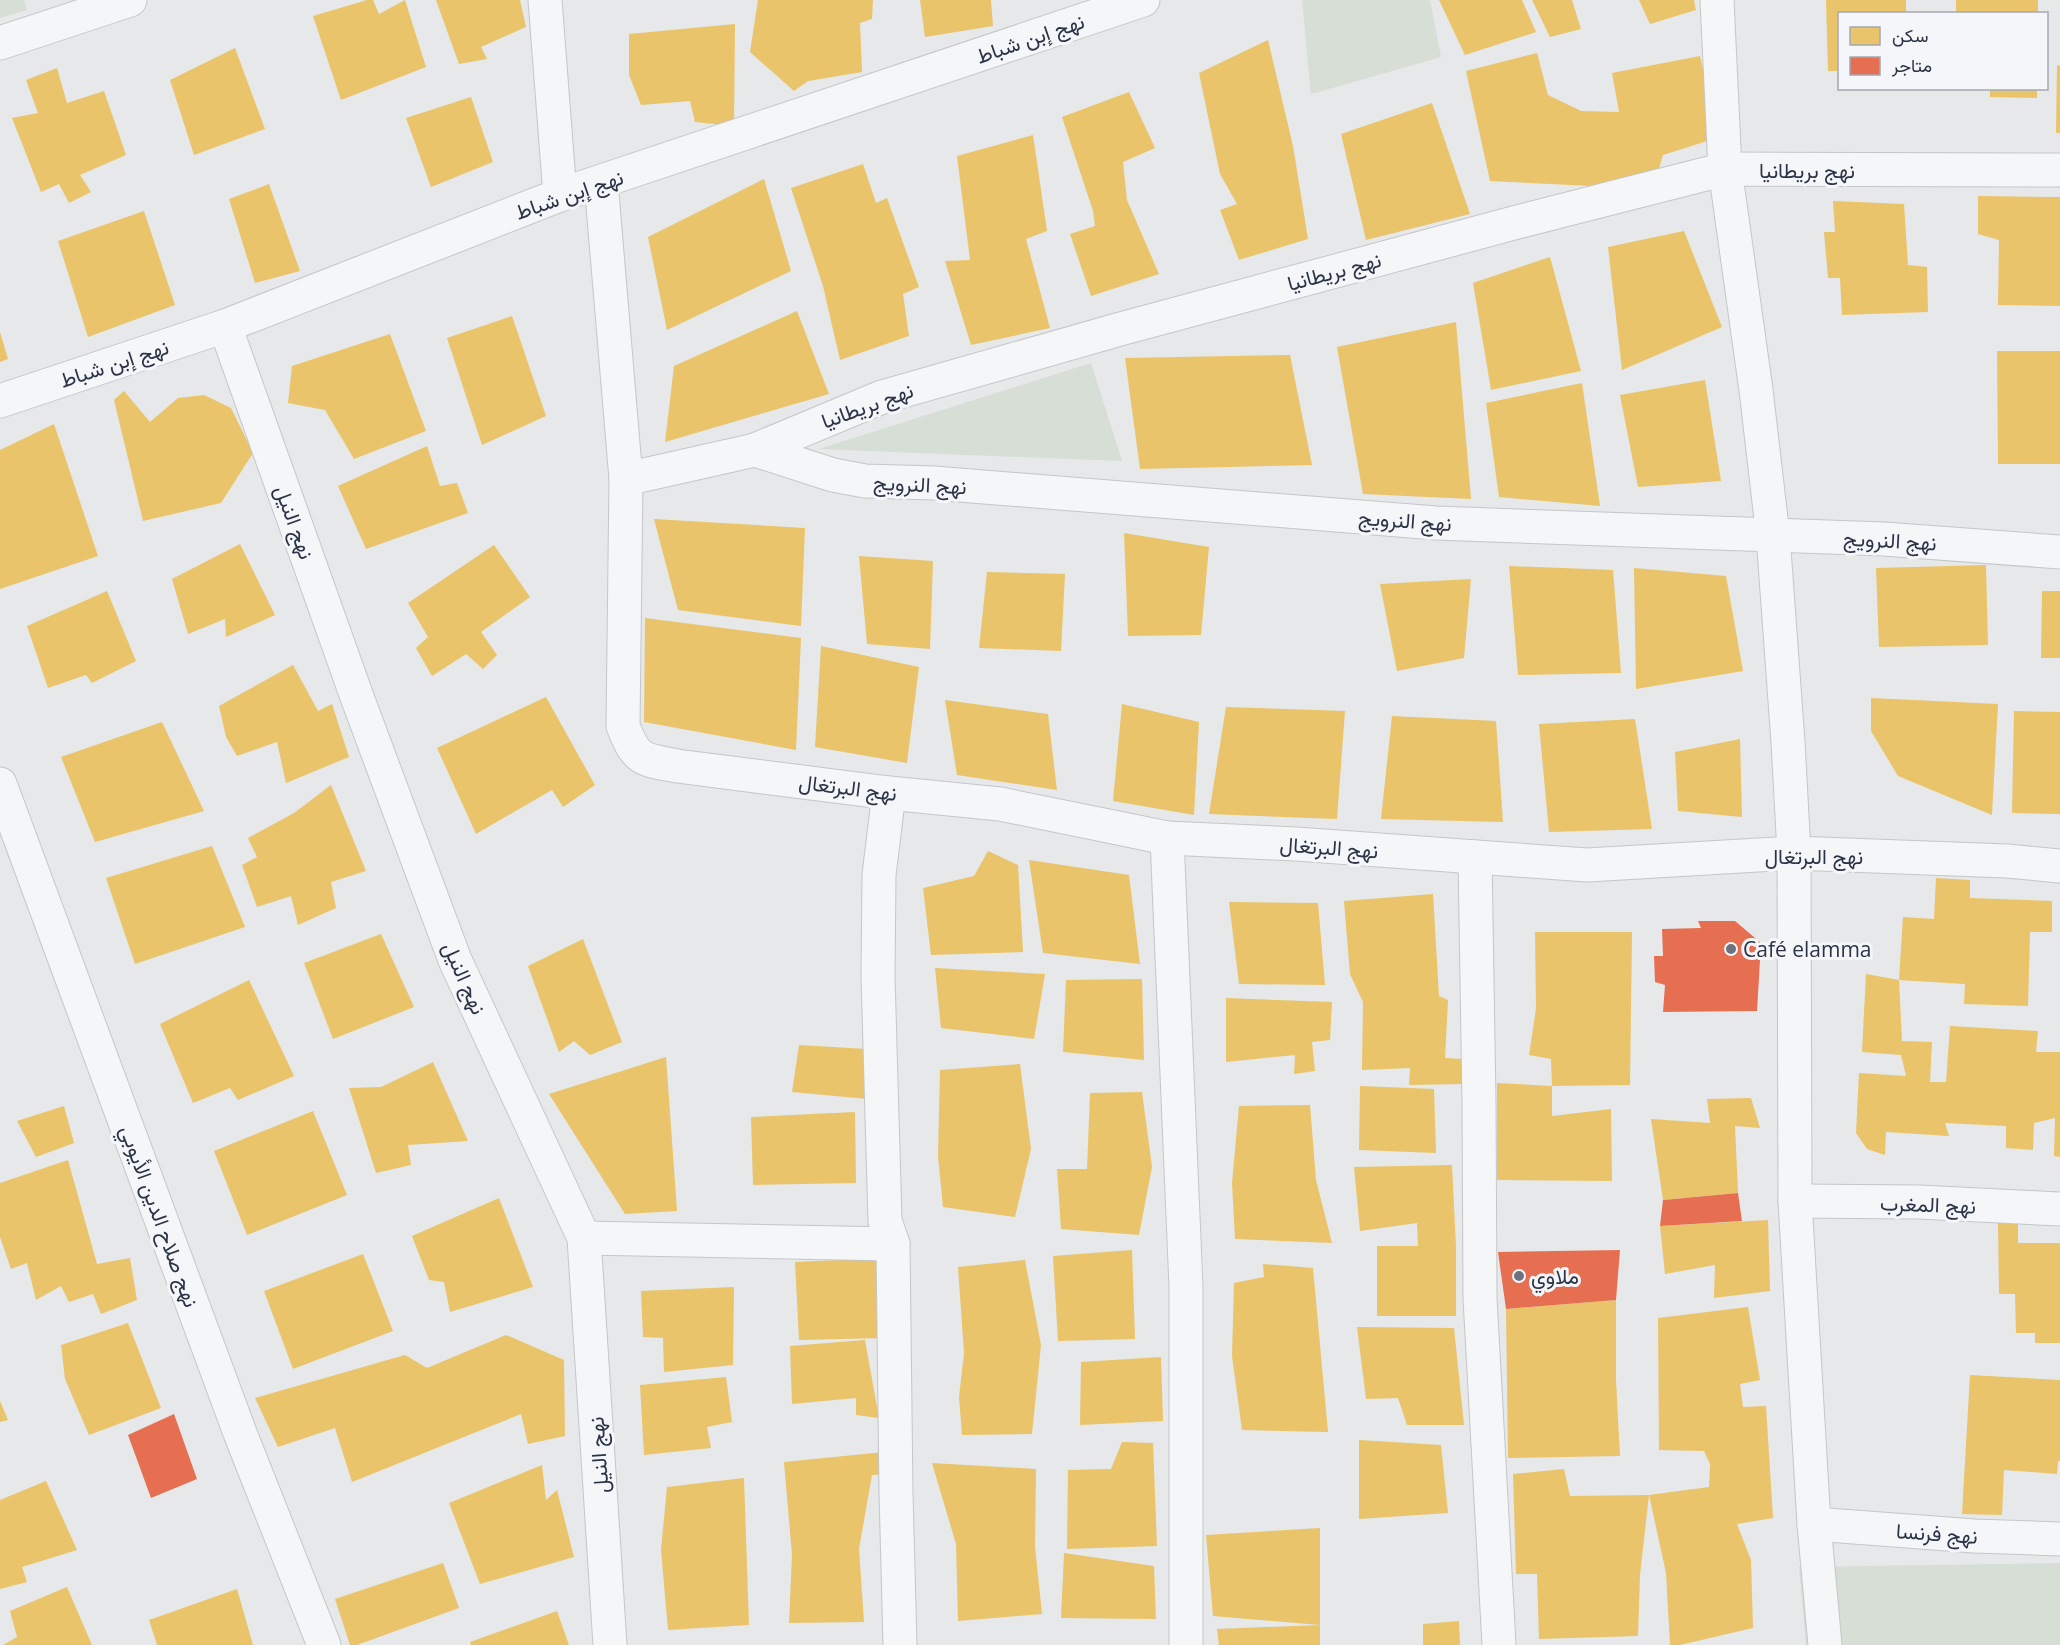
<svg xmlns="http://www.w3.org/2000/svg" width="2060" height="1645" font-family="'Open Sans',Vazirmatn,sans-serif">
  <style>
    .green { fill: #d6ded6 }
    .homes { fill: #e9c46a }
    .shops { fill: #e76f51 }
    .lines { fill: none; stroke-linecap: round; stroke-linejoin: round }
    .minor-casing { stroke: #c4c6c8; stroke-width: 35 }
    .minor { stroke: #f5f6f7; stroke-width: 33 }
    .poi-dot { fill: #6c737f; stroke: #f4f6f9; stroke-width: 2 }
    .labels { text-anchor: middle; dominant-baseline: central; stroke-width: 6; stroke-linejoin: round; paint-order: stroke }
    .street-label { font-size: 21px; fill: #2b3445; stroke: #f4f6f9 }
    .poi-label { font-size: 21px; fill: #2b3445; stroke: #f4f6f9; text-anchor: start }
  </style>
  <rect width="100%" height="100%" fill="#e6e8ea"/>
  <g class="green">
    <polygon points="0,0 24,0 27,10 0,18"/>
    <polygon points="1302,0 1430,0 1441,57 1311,94"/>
    <polygon points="1091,363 1122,461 819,449"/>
    <polygon points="2060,1563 2060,1645 1806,1645 1799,1567"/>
  </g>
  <g class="homes">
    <polygon points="367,0 373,0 379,14 405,0 426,67 341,100 313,16"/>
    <polygon points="436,0 520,0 526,27 481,47 487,59 459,64"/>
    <polygon points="758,0 873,0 872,19 860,23 862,72 808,81 794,91 750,52"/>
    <polygon points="920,0 991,0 993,26 925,37"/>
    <polygon points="1439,0 1522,0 1536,32 1465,55"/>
    <polygon points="1532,0 1572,0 1581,29 1550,37"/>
    <polygon points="1639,0 1694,0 1696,10 1650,24"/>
    <polygon points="1826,0 1906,0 1906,14 1839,14 1839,71 1828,71"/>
    <rect x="1956" y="0" width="82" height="14"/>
    <polygon points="735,24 734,126 695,122 690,101 641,105 629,75 629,34"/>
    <polygon points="1268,40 1293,146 1308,239 1239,260 1220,210 1237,204 1220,174 1199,73"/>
    <polygon points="235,48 265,129 194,155 170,80"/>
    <polygon points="1537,53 1548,95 1581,111 1619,112 1612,73 1700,56 1720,137 1663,155 1655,182 1593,186 1490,181 1466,71"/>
    <polygon points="2057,65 2060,66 2060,133 2056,133"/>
    <polygon points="57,68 67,103 104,91 126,155 80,175 91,192 69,203 59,184 41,192 12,118 38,113 26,80"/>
    <polygon points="1990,88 2037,88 2037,98 1990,97"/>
    <polygon points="1129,92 1155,148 1123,162 1127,200 1159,274 1091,296 1070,234 1095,226 1093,211 1062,117"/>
    <polygon points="471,97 493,162 431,187 406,118"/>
    <polygon points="1432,103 1470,214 1366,240 1341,134"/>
    <polygon points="1033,135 1047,231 1026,239 1050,328 971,345 945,261 970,260 957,156"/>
    <polygon points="863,164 876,203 887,198 919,287 903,294 909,336 840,360 823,286 791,188"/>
    <polygon points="764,179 791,271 667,330 648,237"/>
    <polygon points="269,184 300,271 255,283 229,199"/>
    <polygon points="1978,196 2060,197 2060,306 1998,305 1999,240 1978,234"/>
    <polygon points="1833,201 1904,204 1908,265 1927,267 1928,312 1842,315 1840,278 1828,278 1824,232 1835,232"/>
    <polygon points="144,211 175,305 88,337 58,241"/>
    <polygon points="1684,231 1722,327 1622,370 1608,247"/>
    <polygon points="1550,257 1581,371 1491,390 1473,283"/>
    <polygon points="797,311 829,394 665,442 674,366"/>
    <polygon points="512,316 546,416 482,445 447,338"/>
    <polygon points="1456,322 1471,499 1363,494 1337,347"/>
    <polygon points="0,332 8,359 0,362"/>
    <polygon points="390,334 426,431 354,459 325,410 288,403 292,366"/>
    <polygon points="1997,351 2060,351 2060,464 1998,464"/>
    <polygon points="1290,355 1312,465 1140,469 1125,358"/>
    <polygon points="1705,380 1721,481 1638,487 1620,395"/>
    <polygon points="1582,383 1600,506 1499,497 1486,403"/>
    <polygon points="124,391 150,422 178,398 204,395 231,408 253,453 221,503 143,521 114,400"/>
    <polygon points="54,424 98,556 0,589 0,450"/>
    <polygon points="427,446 440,486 457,483 468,513 366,549 338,486"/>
    <polygon points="654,519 805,528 801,626 678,610"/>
    <polygon points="1124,533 1209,547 1201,635 1128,636"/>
    <polygon points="240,544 275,615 226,637 225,619 188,634 172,579"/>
    <polygon points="494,545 530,597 481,632 497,655 483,669 466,654 432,676 416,648 428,637 408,603"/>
    <polygon points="859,556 933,561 930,649 867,644"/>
    <polygon points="1986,565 1988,645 1879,647 1876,568"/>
    <polygon points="1509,566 1613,570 1621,673 1518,675"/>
    <polygon points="1634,568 1726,576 1743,671 1636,689"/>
    <polygon points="987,572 1065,574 1061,651 979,648"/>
    <polygon points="1471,579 1464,658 1397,671 1380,584"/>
    <polygon points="107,591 136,661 92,683 86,675 48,688 27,626"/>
    <polygon points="2042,591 2060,591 2060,658 2041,658"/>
    <polygon points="645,618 801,638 796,750 644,722"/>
    <polygon points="821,646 919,667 907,763 815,747"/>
    <polygon points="293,665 318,711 332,704 349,757 286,783 277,742 237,756 226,737 219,706"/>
    <polygon points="546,697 595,785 563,807 552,790 476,834 437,748"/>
    <polygon points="1871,698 1998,704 1992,815 1898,776 1871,731"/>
    <polygon points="945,700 1048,714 1057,790 957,775"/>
    <polygon points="1122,704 1199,722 1194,815 1113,801"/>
    <polygon points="1226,707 1345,711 1337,819 1209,814"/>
    <polygon points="2014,711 2060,712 2060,814 2012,813"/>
    <polygon points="1392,716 1496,721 1503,822 1381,819"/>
    <polygon points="1635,719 1652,829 1549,832 1539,724"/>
    <polygon points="162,722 204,811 95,842 61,757"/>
    <polygon points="1740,739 1742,817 1678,811 1675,752"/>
    <polygon points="331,785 366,871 331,882 336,908 298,925 291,896 257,907 242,865 257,857 248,838 294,813"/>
    <polygon points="212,846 245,927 135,964 106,878"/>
    <polygon points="988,851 1018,865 1023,952 931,955 923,888 974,876"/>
    <polygon points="1029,860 1129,875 1140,964 1043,953"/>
    <polygon points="1936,878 1970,880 1970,898 2052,901 2052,932 2030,932 2028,1006 1964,1004 1965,984 1899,980 1902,1041 1932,1042 1930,1082 1946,1082 1950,1026 2038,1031 2036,1052 2060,1052 2060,1157 2054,1156 2055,1118 2034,1123 2033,1150 2006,1148 2006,1126 1945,1123 1949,1136 1886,1132 1885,1155 1867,1149 1856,1133 1859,1073 1906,1076 1901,1055 1862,1052 1866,974 1899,980 1903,917 1934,919"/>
    <polygon points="1433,894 1439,996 1448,1000 1445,1058 1463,1059 1465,1084 1409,1085 1410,1068 1362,1070 1363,1002 1350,974 1344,901"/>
    <polygon points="1229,902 1318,903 1325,985 1239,984"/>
    <polygon points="1535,932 1632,932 1630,1085 1552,1086 1552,1116 1611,1109 1612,1181 1497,1180 1497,1083 1552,1086 1551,1059 1529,1055 1536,1008"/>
    <polygon points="381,934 414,1007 333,1039 304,963"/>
    <polygon points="583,939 622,1042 590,1055 574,1041 559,1052 528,966"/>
    <polygon points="935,968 1045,974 1034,1039 941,1028"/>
    <polygon points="1142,979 1144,1060 1063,1052 1066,980"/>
    <polygon points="249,980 294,1076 238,1100 230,1088 193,1103 160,1024"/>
    <polygon points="1226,998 1332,1002 1330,1040 1312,1042 1315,1071 1294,1074 1295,1055 1226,1062"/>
    <polygon points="799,1045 867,1049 868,1099 792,1092"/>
    <polygon points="666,1057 677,1211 625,1214 549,1094"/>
    <polygon points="433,1062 468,1141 408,1145 411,1165 376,1173 349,1088 381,1087"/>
    <polygon points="1020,1064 1031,1149 1015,1217 943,1207 938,1156 940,1070"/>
    <polygon points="1360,1086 1434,1089 1436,1153 1359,1150"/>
    <polygon points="1142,1092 1152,1167 1139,1235 1061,1229 1057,1169 1087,1169 1090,1093"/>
    <polygon points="1751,1098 1760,1128 1735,1126 1738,1193 1663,1200 1651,1119 1710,1123 1707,1099"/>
    <polygon points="1310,1105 1316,1180 1332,1243 1235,1239 1232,1183 1239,1106"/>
    <polygon points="64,1106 74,1143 36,1157 17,1121"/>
    <polygon points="313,1111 347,1195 247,1235 214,1151"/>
    <polygon points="855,1112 856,1183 753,1185 751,1117"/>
    <polygon points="68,1160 97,1264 130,1258 137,1300 101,1314 93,1294 69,1302 61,1286 36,1300 27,1263 11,1269 0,1237 0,1183"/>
    <polygon points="1452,1165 1456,1247 1456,1316 1377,1316 1377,1246 1418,1246 1417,1223 1360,1231 1354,1167"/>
    <polygon points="499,1198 533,1287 450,1312 444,1282 429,1280 412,1236"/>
    <polygon points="1768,1220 1770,1291 1714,1298 1715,1265 1665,1274 1660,1226"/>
    <polygon points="1998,1223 2018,1223 2018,1243 2060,1243 2060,1343 2035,1343 2035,1333 2016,1333 2015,1294 1999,1294"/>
    <polygon points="1132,1250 1135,1339 1058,1341 1053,1256"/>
    <polygon points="363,1254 393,1331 293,1369 264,1291"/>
    <polygon points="882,1258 886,1338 799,1340 795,1262"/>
    <polygon points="1025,1260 1041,1345 1032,1434 962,1435 959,1397 964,1353 958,1267"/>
    <polygon points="1263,1264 1313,1268 1328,1432 1242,1430 1232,1356 1234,1283 1264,1277"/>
    <polygon points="734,1287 733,1365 664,1372 663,1338 643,1337 641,1291"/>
    <polygon points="1616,1300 1616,1380 1620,1456 1508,1458 1506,1309"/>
    <polygon points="1748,1307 1760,1380 1740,1384 1743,1407 1766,1406 1773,1518 1737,1524 1751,1560 1753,1628 1680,1645 1670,1645 1666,1573 1649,1495 1640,1575 1638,1636 1539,1639 1537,1574 1516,1574 1513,1474 1564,1469 1570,1496 1649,1495 1709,1487 1710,1464 1704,1451 1659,1450 1658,1318"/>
    <polygon points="128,1323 161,1408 89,1435 65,1379 61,1345"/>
    <polygon points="1357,1327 1454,1328 1464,1425 1407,1425 1398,1398 1366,1399"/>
    <polygon points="506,1335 564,1360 565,1436 528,1444 521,1414 352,1482 335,1428 278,1447 255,1398 405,1355 427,1368"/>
    <polygon points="865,1340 879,1418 856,1415 856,1398 792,1404 790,1346"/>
    <polygon points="1161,1357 1163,1421 1080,1425 1081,1362"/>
    <polygon points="1970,1375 2060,1380 2060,1461 2058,1461 2057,1474 2004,1470 2002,1515 1962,1514"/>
    <polygon points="726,1377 732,1422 707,1427 711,1448 644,1455 640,1385"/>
    <polygon points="0,1401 8,1420 0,1422"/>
    <polygon points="1359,1440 1441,1445 1448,1513 1359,1519"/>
    <polygon points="1122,1442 1153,1443 1157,1546 1067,1549 1068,1470 1111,1469"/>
    <polygon points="884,1452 886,1474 872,1475 859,1549 864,1622 789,1623 792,1555 784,1462"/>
    <polygon points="932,1463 1036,1469 1035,1546 1042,1614 958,1621 956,1544"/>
    <polygon points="542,1465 546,1500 557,1490 574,1557 480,1584 449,1503"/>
    <polygon points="744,1478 749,1625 668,1630 661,1550 667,1487"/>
    <polygon points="46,1481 77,1550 22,1567 27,1582 0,1589 0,1500"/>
    <polygon points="1320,1528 1320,1645 1219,1645 1217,1629 1320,1625 1213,1616 1206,1535"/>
    <polygon points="1064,1553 1154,1566 1156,1619 1061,1618"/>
    <polygon points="443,1563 459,1608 357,1645 350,1645 335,1599"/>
    <polygon points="67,1587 92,1645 3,1645 17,1637 10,1611"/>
    <polygon points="237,1589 253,1645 157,1645 149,1620"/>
    <polygon points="557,1611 569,1645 471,1645 470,1642"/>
    <polygon points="1459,1621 1460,1645 1423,1645 1423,1624"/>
  </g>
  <g class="shops">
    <polygon points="1698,921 1735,921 1761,943 1757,1011 1663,1012 1665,985 1655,982 1654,956 1663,956 1662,929 1701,928"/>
    <polygon points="1738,1193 1742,1221 1660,1226 1663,1200"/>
    <polygon points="1620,1250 1616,1300 1506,1309 1498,1252"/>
    <polygon points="174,1414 197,1479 151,1498 128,1435"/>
  </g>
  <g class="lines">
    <defs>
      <g id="minor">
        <polyline points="545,0 560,195"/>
        <polyline points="1717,0 1725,169 1756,390 1773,536 1788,742 1794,853 1795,1201 1814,1524 1825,1645"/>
        <polyline points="0,43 130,0"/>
        <path d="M601,182L626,479L623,726C637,762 642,759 677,766L889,793L1000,804L1167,838L1296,844L1587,865L1794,853L2007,861L2060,866"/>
        <polyline points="225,326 357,697 455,960 584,1238 610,1645"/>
        <polyline points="0,401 225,326 560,195 1143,0"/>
        <polyline points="755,450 833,475 865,481 934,483 1436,523 1884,539 2060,552"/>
        <polyline points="626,479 755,450 882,397 1124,328 1525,220 1725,169 2060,170"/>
        <polyline points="0,784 240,1433 324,1645"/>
        <polyline points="889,793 879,875 878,976 885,1221 893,1244 896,1493 900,1645"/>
        <polyline points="1167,838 1186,1287 1186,1645"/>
        <polyline points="1475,857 1479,1102 1480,1298 1499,1645"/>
        <polyline points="1795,1201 1919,1202 2060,1209"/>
        <polyline points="584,1238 893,1244"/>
        <polyline points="1814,1524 1974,1536 2060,1539"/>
      </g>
    </defs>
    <use href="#minor" class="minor-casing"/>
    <use href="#minor" class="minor"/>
  </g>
  <g class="poi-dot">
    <circle cx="1731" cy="949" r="6"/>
    <circle cx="1519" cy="1276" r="6"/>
  </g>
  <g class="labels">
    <g class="street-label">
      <text transform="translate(1030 38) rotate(-19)">نهج إبن شباط</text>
      <text x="1807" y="170">نهج بريطانيا</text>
      <text transform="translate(569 194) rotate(-19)">نهج إبن شباط</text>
      <text transform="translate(1334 271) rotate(-15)">نهج بريطانيا</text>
      <text transform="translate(114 363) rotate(-18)">نهج إبن شباط</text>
      <text transform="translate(867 405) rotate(-20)">نهج بريطانيا</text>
      <text transform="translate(920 484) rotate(3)">نهج النرويج</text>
      <text transform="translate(1405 520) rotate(4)">نهج النرويج</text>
      <text transform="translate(295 522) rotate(70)">نهج النيل</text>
      <text transform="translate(1890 540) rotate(3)">نهج النرويج</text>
      <text transform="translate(848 787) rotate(7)">نهج البرتغال</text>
      <text transform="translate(1329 847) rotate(4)">نهج البرتغال</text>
      <text x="1814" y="856">نهج البرتغال</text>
      <text transform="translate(465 978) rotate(66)">نهج النيل</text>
      <text transform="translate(1928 1204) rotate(2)">نهج المغرب</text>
      <text transform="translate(160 1216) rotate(70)">نهج صلاح الدين الأيوبي</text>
      <text transform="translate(598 1455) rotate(-94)">نهج النيل</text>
      <text transform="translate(1937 1533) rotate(4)">نهج فرنسا</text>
    </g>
    <g class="poi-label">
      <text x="1743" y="949">Café elamma</text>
      <text x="1531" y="1276">ملاوي</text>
    </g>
  </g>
  <rect x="1838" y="12" width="210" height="78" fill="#f4f6f9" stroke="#a4a8b1" stroke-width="1.5"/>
  <rect x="1850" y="27" width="30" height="18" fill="#e9c46a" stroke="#a4a8b1" stroke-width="1.5"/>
  <text x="1892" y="42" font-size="18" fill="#2b3445">سكن</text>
  <rect x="1850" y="57" width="30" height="18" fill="#e76f51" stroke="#a4a8b1" stroke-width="1.5"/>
  <text x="1892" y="72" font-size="18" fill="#2b3445">متاجر</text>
</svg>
